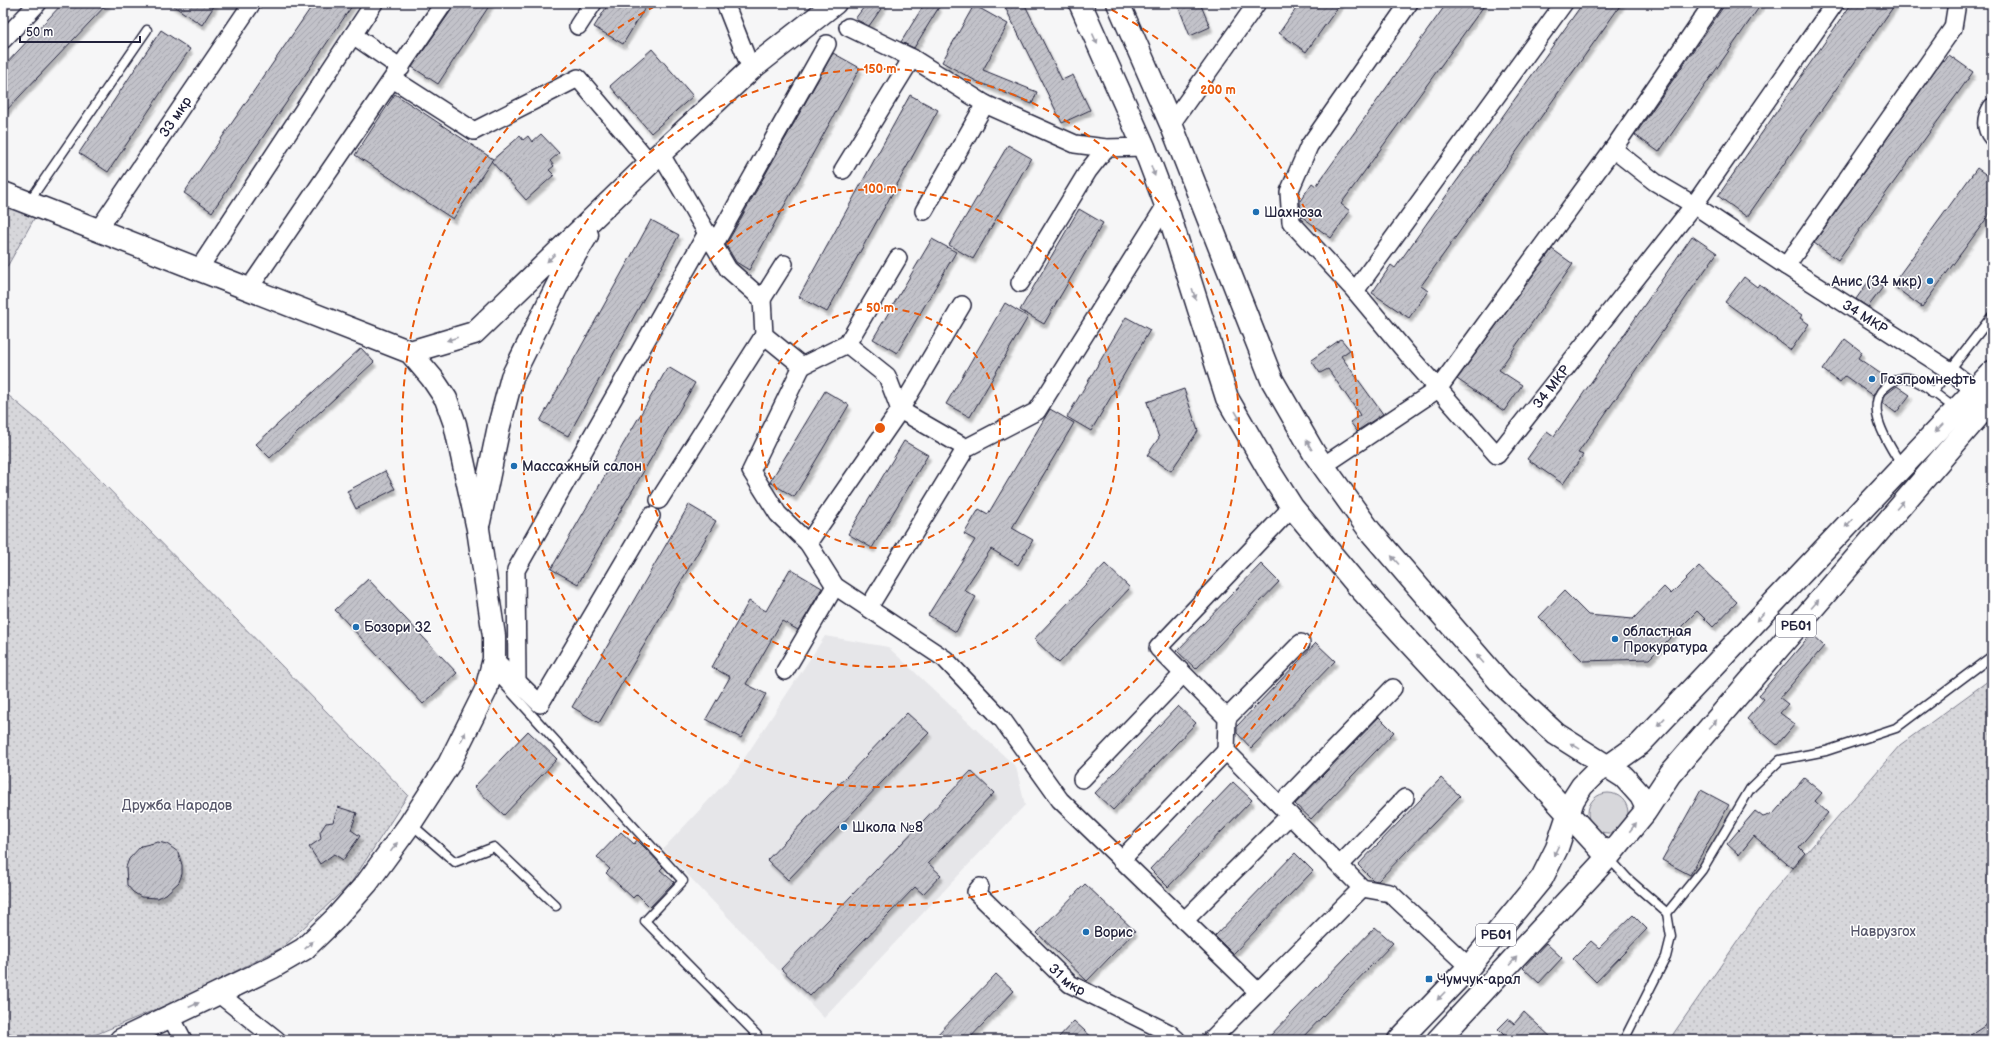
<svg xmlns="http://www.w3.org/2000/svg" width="1995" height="1043" font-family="'Balsamiq Sans',sans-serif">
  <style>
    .built { fill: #e6e6e9 }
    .grass { fill: #d7d7db; stroke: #7c7c8b }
    .park { fill: url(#park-dots); stroke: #7c7c8b }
    .building { fill: url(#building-hatch); stroke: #22223b; filter: url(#shadow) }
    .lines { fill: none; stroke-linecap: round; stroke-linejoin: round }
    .lane-casing { stroke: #22223b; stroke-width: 11 }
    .street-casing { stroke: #22223b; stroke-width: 20 }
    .secondary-casing { stroke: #22223b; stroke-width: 25 }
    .highway-casing { stroke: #22223b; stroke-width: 25 }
    .lane { stroke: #fff; stroke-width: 8 }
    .street { stroke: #fff; stroke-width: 17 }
    .secondary { stroke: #fff; stroke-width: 22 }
    .highway { stroke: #fff; stroke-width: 22 }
    .oneway { fill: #9c9ca7 }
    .ring { fill: none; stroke: #e8590c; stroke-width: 2; stroke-dasharray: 7 5 }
    .poi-dot { fill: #1f6fb2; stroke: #fff; stroke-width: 1.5 }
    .labels { text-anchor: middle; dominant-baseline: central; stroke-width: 3; stroke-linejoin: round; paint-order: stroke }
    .shield { fill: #fff; stroke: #646476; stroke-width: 1 }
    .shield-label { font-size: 13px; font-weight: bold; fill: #22223b }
    .street-label { font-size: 14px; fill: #22223b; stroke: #fff }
    .poi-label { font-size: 14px; fill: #22223b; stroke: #fff; text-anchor: start }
    .park-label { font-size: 14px; fill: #58586b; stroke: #fff }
    .centre { fill: #e8590c; stroke: #fff; stroke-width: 2 }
    .ring-label { font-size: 12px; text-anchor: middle; font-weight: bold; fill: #e8590c; stroke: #fff; stroke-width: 3; stroke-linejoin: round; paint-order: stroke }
  </style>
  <defs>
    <pattern id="park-dots" width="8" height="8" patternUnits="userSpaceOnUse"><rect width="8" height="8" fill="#d7d7db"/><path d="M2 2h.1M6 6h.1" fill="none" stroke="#b8b8bd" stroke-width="1.8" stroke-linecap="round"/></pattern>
    <pattern id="building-hatch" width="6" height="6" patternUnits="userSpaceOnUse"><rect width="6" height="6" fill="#c2c2c9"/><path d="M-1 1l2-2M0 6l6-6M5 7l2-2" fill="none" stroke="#a6a6ae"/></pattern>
    <filter id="shadow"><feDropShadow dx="2.5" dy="4.5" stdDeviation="1" flood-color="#0004"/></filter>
  </defs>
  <rect width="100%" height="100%" fill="#f6f6f7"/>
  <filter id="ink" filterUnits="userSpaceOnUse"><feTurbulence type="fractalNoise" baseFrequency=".025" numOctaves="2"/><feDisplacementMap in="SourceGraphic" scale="8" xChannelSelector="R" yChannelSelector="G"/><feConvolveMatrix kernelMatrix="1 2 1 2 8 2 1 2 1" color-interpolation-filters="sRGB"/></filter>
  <g filter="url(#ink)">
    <polygon class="built" points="825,636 888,647 1016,767 1025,805 824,1018 663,849 736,771"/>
    <circle class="grass" cx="1608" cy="813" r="20"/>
    <g class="park">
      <polygon points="3,204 35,217 3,274"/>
      <polygon points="3,391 58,437 408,795 351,883 283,947 183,998 97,1034 76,1040 23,1040 3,1029"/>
      <polygon points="1992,678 1992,1040 1669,1040 1769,896 1900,745"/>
    </g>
    <g class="building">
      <polygon points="63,3 108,3 3,114 3,67"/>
      <polygon points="169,3 216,3 202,25"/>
      <polygon points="314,3 354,3 212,212 184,193"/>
      <polygon points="454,3 491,3 438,84 412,67 452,9"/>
      <polygon points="609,3 648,3 623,44 594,27"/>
      <polygon points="867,3 885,3 869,26 855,19"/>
      <polygon points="925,3 932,3 939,7 914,48 901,42"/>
      <polygon points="1003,3 1024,3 1062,80 1073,75 1090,110 1062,123"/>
      <polygon points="1177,3 1200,3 1210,27 1190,36"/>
      <polygon points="1300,3 1341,3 1306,52 1279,33"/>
      <polygon points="1447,3 1486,3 1341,204 1350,211 1331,238 1301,216 1300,201 1312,183 1316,186"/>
      <polygon points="1583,3 1622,3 1421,286 1428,291 1409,318 1372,293 1391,265 1395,268"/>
      <polygon points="1726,3 1762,3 1659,152 1635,135"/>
      <polygon points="1852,3 1896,3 1747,217 1718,196"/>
      <polygon points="974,5 1008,24 983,70 1037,92 1032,104 976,81 942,62"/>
      <polygon points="161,30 190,49 108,172 79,153"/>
      <polygon points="652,49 693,96 651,133 610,86"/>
      <polygon points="833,53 860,68 749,270 736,262 726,245"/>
      <polygon points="1949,55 1973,72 1838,260 1814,243 1942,60 1944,62"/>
      <polygon points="395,94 493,159 453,219 355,155"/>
      <polygon points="910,95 938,110 827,312 799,297"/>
      <polygon points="541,134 559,153 550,161 554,166 549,170 554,175 526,200 491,161 520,136 523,140 528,136 532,142"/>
      <polygon points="1008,145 1031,158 973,259 949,245"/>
      <polygon points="1977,168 1992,179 1992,211 1922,307 1892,285"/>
      <polygon points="1079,209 1103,223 1044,324 1020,310"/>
      <polygon points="651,220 679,235 568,436 540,421"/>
      <polygon points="1692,236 1717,253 1578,453 1583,455 1563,484 1527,459 1547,431 1554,436"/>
      <polygon points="932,239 956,252 897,353 873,339"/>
      <polygon points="1552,249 1573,264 1499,370 1522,385 1504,411 1457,379"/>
      <polygon points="1744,277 1757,287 1759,284 1793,309 1802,315 1800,318 1809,324 1791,350 1725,302"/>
      <polygon points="1871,278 1883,287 1868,307 1856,299"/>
      <polygon points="1005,303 1028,317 970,417 946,404"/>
      <polygon points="1126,317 1150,330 1091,431 1067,417"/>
      <polygon points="1341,339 1350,350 1341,356 1383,414 1357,431 1350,422 1360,415 1328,369 1320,373 1311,360"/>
      <polygon points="1845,339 1862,352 1858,358 1887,378 1877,389 1873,396 1845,376 1840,382 1823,370"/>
      <polygon points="361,348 374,362 270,458 256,444"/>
      <polygon points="668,367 695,383 578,584 551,569"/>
      <polygon points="1897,386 1910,395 1896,413 1883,403 1885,395"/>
      <polygon points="1184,389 1198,431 1171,471 1147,455 1159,438 1147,402"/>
      <polygon points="825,391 849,405 794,497 770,482"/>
      <polygon points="1050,409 1074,423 1012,528 1033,540 1018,565 991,549 964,590 976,597 956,632 928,615 975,540 964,534 979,509 988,514"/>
      <polygon points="904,441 928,455 872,548 848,534"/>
      <polygon points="385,471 395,489 356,509 347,491"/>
      <polygon points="689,505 716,521 599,723 572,707"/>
      <polygon points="1105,564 1130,588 1059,663 1034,639"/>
      <polygon points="1261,564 1279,582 1196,669 1177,651"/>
      <polygon points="1699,566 1737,602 1713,627 1697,611 1649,659 1583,661 1539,617 1564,591 1588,615 1633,619 1664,587 1671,594"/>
      <polygon points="790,569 822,588 798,630 782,621 746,684 766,694 741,738 706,719 730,677 712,667 749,601 766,611"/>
      <polygon points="368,579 457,673 423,704 335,610"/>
      <polygon points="1811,634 1824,646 1780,698 1788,704 1780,713 1795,724 1777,745 1747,719 1764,699 1759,695"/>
      <polygon points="1316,643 1335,661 1251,748 1237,733 1237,726"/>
      <polygon points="1178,706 1196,723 1113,810 1095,793"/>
      <polygon points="907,713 929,733 788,880 767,860"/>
      <polygon points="1379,717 1394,732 1311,819 1295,804"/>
      <polygon points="528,731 557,759 504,815 474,787"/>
      <polygon points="971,771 994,793 928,863 941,875 923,894 915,887 810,996 781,969"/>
      <polygon points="1441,778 1460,796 1378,881 1373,880 1358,865"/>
      <polygon points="1804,778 1822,793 1815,801 1828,813 1799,847 1805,853 1792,868 1754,836 1739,855 1727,844 1755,811 1763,817 1773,814"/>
      <polygon points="1233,782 1252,800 1168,887 1150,869"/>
      <polygon points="1701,790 1729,805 1690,875 1662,860"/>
      <polygon points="338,807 357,813 351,830 360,836 343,860 334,854 320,864 309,847 321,839 320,832 326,823 333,822"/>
      <polygon points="621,832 634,844 637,840 646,849 663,867 660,870 674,882 650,907 637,894 633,898 606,873 610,869 597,857"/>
      <polygon points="158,842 167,844 178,852 182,865 182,874 179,882 166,894 158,898 141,897 133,892 127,885 126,867 129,859 141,846"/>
      <polygon points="1295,853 1313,871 1233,954 1215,936"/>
      <polygon points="1085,884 1135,931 1087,981 1037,933"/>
      <polygon points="1633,915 1647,929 1596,982 1573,959 1591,941 1599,948"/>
      <polygon points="1375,927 1393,943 1300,1040 1266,1040"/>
      <polygon points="1546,943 1562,958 1539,983 1523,968"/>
      <polygon points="996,974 1014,991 968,1040 932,1040"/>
      <polygon points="1524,1012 1554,1040 1509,1040 1498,1029 1508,1019 1514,1024"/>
      <polygon points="1074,1021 1095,1040 1056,1040"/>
      <polygon points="1992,1021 1992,1040 1963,1040"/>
    </g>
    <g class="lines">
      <defs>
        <g id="lane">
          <polyline points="28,203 147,30"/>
          <polyline points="1932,393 1992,316"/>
          <path d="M1902,466C1889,445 1860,404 1889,384C1895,379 1905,376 1912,379C1926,385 1943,400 1956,409"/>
          <polyline points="493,672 683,881 645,921 757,1035"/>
          <polyline points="411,824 455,862 494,847 556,906"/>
          <polyline points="1608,857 1627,878 1667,913 1671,937 1666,957 1624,1040"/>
          <polyline points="1667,913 1702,870 1750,789 1780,760 1826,751 1896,728 1992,656"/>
        </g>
        <g id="street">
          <polyline points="725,3 751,69"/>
          <path id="s1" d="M1409,3L1309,146L1289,192L1291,222L1355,291L1410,357L1497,455L1694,205L1835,3"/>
          <polyline points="578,26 593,3"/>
          <polyline points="848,27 912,58 985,104"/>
          <polyline points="353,35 401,68"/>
          <polyline points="3,40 38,3"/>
          <polyline points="393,79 474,131 578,78 650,163"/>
          <path d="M1992,107C1986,117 1984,127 1992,137"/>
          <polyline points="1171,124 1257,3"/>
          <path id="s2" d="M1613,149L1655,182L1694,205L1786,266L1949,370L1975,390"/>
          <polyline points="660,153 728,269 762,299 764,335 802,366 751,471 778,514 808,543 835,586 945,659 1002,719 1060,800 1258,992"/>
          <polyline points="843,170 912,58"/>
          <polyline points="924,211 985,104 1075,144 1106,148 1144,147"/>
          <path id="s3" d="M98,230L252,3"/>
          <polyline points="714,245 827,44"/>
          <polyline points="1786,266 1953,28 1957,3"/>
          <polyline points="198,270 374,3"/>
          <polyline points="1020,283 1088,171 1106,148"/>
          <polyline points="248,290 444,3"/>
          <polyline points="1355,291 1564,3"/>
          <polyline points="762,299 784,264"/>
          <polyline points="847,344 887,376 900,410 966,448"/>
          <polyline points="802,366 847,344 898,258"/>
          <polyline points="1323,466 1438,389 1613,149 1713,3"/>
          <polyline points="659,500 764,335"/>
          <polyline points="1292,507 1158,648 1227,718 1226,751 1362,888 1390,893 1469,967"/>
          <polyline points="808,543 900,410 962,305"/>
          <polyline points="869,607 966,448 1037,411 1166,205"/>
          <polyline points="494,659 540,704 651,516"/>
          <polyline points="785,671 835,586"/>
          <polyline points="517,682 516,570 707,233"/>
          <polyline points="1227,718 1301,643"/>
          <polyline points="1082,779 1183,674"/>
          <polyline points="1280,805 1393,688"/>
          <polyline points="1121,860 1226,751"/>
          <polyline points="1340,865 1405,798"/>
          <path id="s4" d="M980,887L976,892L1070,984L1169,1033L1177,1040"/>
          <polyline points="1184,921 1290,815"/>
          <polyline points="219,994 277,1040"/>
          <polyline points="171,1017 183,1040"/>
          <polyline points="1211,1040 1362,888"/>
        </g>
        <g id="secondary">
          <polyline points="1080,3 1144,147 1166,205 1227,398 1271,474 1292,507 1358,586 1608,857"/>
          <polyline points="1118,3 1171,124 1272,380 1314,453 1370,531 1500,682 1556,734 1624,777 1641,796 1647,808"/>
          <polyline points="3,193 410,352 432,378 446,399 455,424 478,529 494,636 494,659 486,690 449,764 410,824 367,883 335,919 304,949 273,967 121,1040"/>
          <polyline points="410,352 474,333 650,163 751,69 835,3"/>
          <polyline points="479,522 499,426 512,377 563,274 587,235"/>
        </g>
        <g id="highway">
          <polyline points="1399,1040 1469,967 1542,878 1557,848 1573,800 1582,786 1596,772 1609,766 1640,744 1992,372"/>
          <polyline points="1438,1040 1608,857 1645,812 1670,774 1992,400"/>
        </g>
      </defs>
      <use href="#lane" class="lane-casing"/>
      <use href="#street" class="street-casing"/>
      <use href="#secondary" class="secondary-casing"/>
      <use href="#highway" class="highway-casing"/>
      <use href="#lane" class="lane"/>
      <use href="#street" class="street"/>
      <use href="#secondary" class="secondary"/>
      <use href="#highway" class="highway"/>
    </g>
    <defs><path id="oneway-solid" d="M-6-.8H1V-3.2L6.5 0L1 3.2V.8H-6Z"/></defs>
    <g class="oneway">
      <use href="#oneway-solid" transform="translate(1095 39) rotate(66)"/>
      <use href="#oneway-solid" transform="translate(1153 171) rotate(70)"/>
      <use href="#oneway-solid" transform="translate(551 258) rotate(136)"/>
      <use href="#oneway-solid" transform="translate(1194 294) rotate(72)"/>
      <use href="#oneway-solid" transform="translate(452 339) rotate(163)"/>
      <use href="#oneway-solid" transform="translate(1238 416) rotate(60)"/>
      <use href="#oneway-solid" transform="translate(1939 428) rotate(134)"/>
      <use href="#oneway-solid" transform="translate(1309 445) rotate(-120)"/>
      <use href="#oneway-solid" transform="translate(1900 505) rotate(-49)"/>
      <use href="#oneway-solid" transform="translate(1849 523) rotate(133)"/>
      <use href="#oneway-solid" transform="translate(1395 560) rotate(-131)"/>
      <use href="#oneway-solid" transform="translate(1815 604) rotate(-49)"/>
      <use href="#oneway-solid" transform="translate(1760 617) rotate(133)"/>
      <use href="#oneway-solid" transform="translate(1480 659) rotate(-131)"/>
      <use href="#oneway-solid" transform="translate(1661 722) rotate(133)"/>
      <use href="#oneway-solid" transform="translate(1713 724) rotate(-49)"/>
      <use href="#oneway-solid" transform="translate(463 737) rotate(-64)"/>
      <use href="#oneway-solid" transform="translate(1575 746) rotate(-149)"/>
      <use href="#oneway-solid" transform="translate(1633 827) rotate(-52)"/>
      <use href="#oneway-solid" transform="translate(394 847) rotate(-54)"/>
      <use href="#oneway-solid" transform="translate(1556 851) rotate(115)"/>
      <use href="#oneway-solid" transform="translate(309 945) rotate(-44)"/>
      <use href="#oneway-solid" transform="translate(1513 961) rotate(-48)"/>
      <use href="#oneway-solid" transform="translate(1441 996) rotate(134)"/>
      <use href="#oneway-solid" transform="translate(194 1005) rotate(-25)"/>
    </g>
  </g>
  <g class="ring">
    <circle cx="880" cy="428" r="120"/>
    <circle cx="880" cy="428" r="239"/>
    <circle cx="880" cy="428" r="359"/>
    <path d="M1101 4A478 478 0 1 1 659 4"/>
  </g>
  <g class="poi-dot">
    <circle cx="1256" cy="212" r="4"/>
    <circle cx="1930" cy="281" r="4"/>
    <circle cx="1872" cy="379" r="4"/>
    <circle cx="514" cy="466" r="4"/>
    <circle cx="356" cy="627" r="4"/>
    <circle cx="1615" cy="639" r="4"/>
    <circle cx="844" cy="827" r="4"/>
    <circle cx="1086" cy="932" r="4"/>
    <rect x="1425" y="975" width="8" height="8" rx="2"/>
  </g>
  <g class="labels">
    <g class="shield">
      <rect x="1776" y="615" width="40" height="22" rx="3"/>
      <rect x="1476" y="924" width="40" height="22" rx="3"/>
    </g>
    <g class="shield-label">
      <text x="1796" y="626">РБ01</text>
      <text x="1496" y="935">РБ01</text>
    </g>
    <g class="street-label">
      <text stroke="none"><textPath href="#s3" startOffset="137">33 мкр</textPath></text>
      <text stroke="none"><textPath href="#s2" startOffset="303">34 МКР</textPath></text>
      <text stroke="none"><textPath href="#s1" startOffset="653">34 МКР</textPath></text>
      <text stroke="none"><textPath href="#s4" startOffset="133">31 мкр</textPath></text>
    </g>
    <g class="poi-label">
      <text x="1264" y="212">Шахноза</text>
      <text x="1922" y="281" text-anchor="end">Анис (34 мкр)</text>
      <text x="1880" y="379">Газпромнефть</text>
      <text x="522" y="466">Массажный салон</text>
      <text x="364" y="627">Бозори 32</text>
      <text x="1623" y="631">областная<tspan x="1623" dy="16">Прокуратура</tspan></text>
      <text x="852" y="827">Школа №8</text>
      <text x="1094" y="932">Ворис</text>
      <text x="1437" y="979">Чумчук-арал</text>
    </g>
    <g class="park-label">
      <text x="177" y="805">Дружба Народов</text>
      <text x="1883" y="931">Наврузгох</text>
    </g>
  </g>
  <circle cx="880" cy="428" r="6" class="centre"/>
  <g class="ring-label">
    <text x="880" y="73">150 m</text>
    <text x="1218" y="94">200 m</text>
    <text x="880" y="193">100 m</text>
    <text x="880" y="312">50 m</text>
  </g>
  <rect width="1995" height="1043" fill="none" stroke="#fff" stroke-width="16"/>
  <rect x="8" y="8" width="1979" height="1027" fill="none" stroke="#22223b" stroke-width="1.5" filter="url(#ink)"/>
  <path d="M20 36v6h120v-6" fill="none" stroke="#22223b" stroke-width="2"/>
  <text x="26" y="36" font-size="12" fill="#22223b" stroke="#ffffff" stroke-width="3" paint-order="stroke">50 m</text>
</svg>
